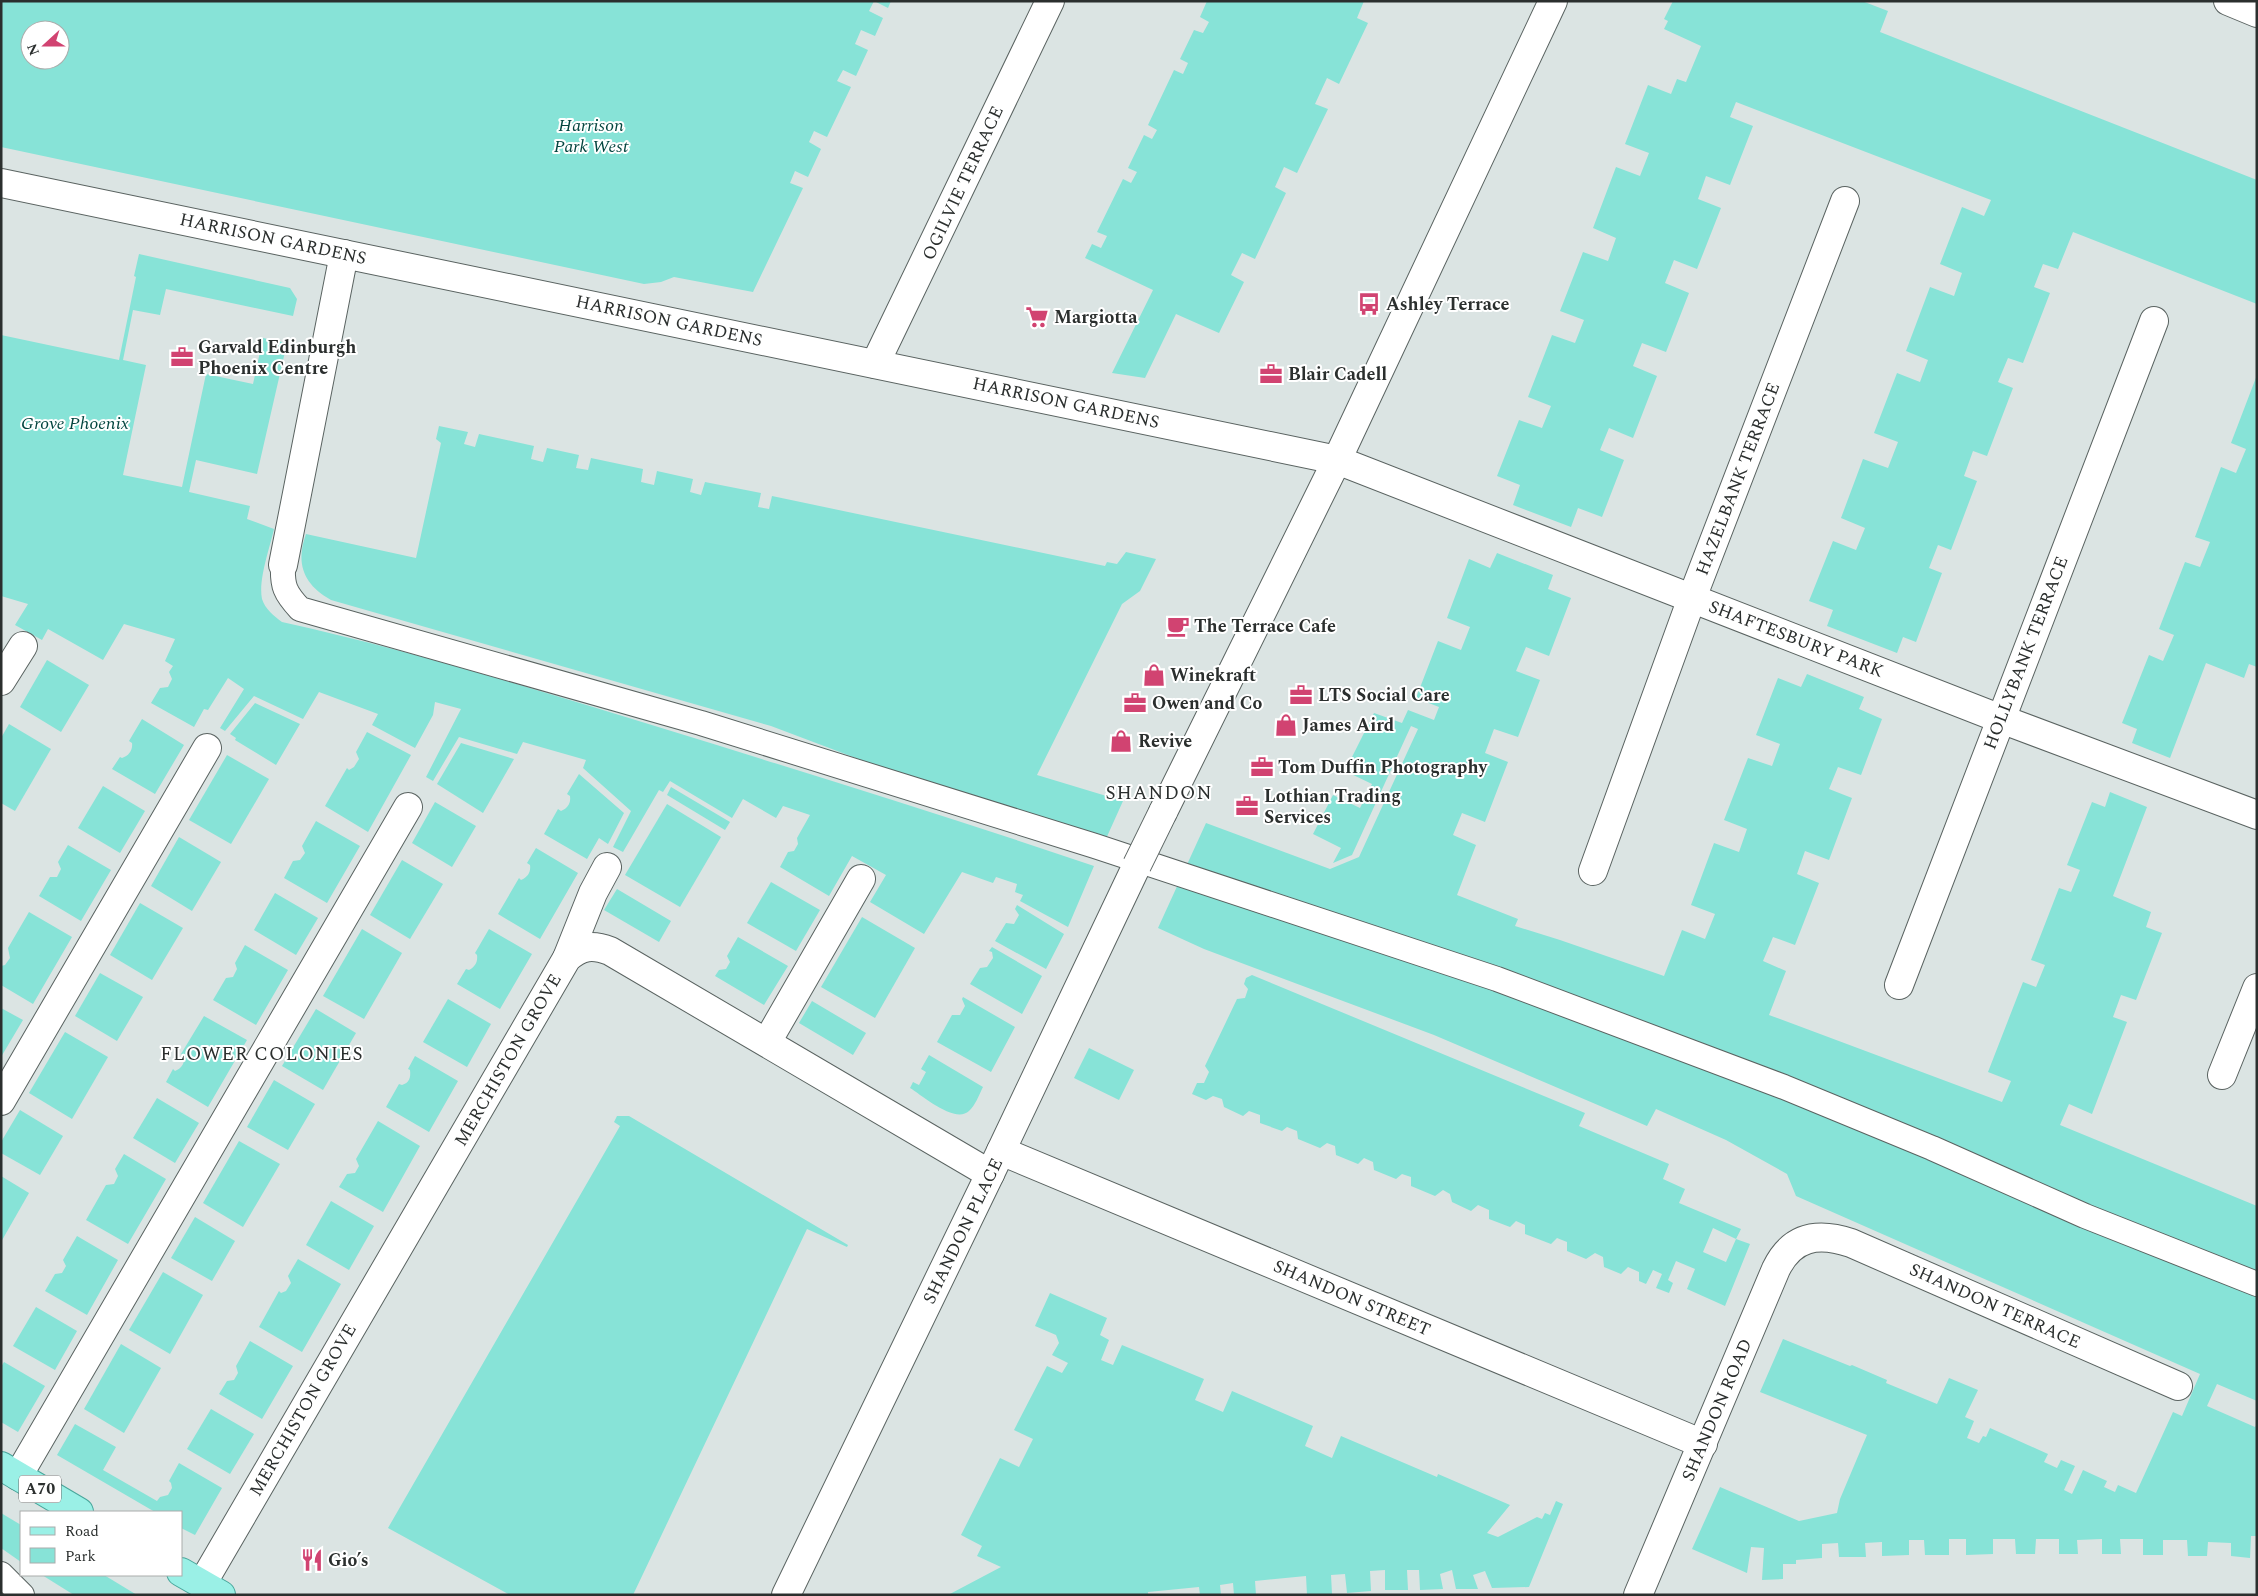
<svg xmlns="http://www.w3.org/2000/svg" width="2258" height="1596" font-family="Spectral,serif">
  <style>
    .green { fill: #87e3d7; fill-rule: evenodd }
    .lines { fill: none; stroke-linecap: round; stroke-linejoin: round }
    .service-casing { stroke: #5a6361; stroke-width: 26 }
    .minor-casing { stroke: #5a6361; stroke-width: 30 }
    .tertiary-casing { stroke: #5a6361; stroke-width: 30 }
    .primary-casing { stroke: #48a69b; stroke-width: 30 }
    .service { stroke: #fff; stroke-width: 24 }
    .minor { stroke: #fff; stroke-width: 28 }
    .tertiary { stroke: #fff; stroke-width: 28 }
    .primary { stroke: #9af0e6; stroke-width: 28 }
    .tertiary-bridge-casing { stroke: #5a6361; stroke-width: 30; stroke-linecap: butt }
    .tertiary-bridge { stroke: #fff; stroke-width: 28 }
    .labels { text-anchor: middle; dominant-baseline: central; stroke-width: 4; stroke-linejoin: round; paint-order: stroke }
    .shield { fill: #fff; stroke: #6b6d6d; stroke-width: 1 }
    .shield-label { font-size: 16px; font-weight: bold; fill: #2b2f2e }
    .park-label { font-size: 18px; font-style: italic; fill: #03453f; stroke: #fff }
    .street-label { font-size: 18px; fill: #2b2f2e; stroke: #fff }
    .poi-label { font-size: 18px; font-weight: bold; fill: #2b2f2e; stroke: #fff; text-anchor: start }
    .neighbourhood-label { font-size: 19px; letter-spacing: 1px; fill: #2b2f2e; stroke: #fff }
  </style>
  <rect width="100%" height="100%" fill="#dbe4e3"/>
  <g class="green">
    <path d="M1,1H891L888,8L874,1L869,11L883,18L875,36L861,30L855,44L868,50L856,76L843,70L837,81L851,87L827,137L814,131L809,142L821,149L808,177L795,171L790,183L803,188L753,292L674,277L661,282L644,284L1,147ZM30,30H60V60H30Z"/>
    <polygon points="1207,1 1364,1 1357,18 1368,23 1339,84 1327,78 1315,104 1328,109 1297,173 1284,167 1275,187 1286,193 1255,259 1242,253 1231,275 1244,282 1219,333 1176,314 1145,378 1112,373 1153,290 1085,258 1092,244 1101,248 1107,236 1097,232 1123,179 1131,183 1137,172 1128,168 1144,135 1152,139 1157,130 1148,125 1174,70 1183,74 1188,63 1180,59 1194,30 1203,33 1209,22 1200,17"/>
    <polygon points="1673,1 1862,1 1888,11 1880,32 2257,180 2257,304 2073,232 2058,269 2043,264 2034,287 2050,293 2023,363 2008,358 1998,382 2013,388 1987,456 1973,451 1964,476 1977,481 1951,550 1938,545 1929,568 1942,573 1916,642 1903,637 1897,653 1827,626 1833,610 1809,601 1833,541 1856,550 1865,528 1841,518 1863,459 1888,468 1898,442 1874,433 1897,373 1920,382 1928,360 1906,351 1930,287 1954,296 1962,273 1940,264 1962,207 1984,216 1991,200 1736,102 1730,117 1753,126 1730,185 1706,176 1698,199 1721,208 1697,269 1674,260 1665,283 1689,293 1666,352 1642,343 1633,366 1657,376 1633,438 1609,428 1600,450 1624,460 1602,517 1578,508 1571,527 1513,505 1520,485 1497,476 1519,420 1542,428 1551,406 1528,397 1552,335 1575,343 1584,320 1560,311 1583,252 1608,261 1616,238 1593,228 1616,167 1640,176 1649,153 1625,144 1648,85 1671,94 1677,79 1686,82 1701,46 1664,29 1668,21 1664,19"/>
    <path d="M139,254L290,288L297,299L293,316L166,289L160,315L133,310L123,360L146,365L123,475L182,487L206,374L253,384L263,338L287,343L257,474L196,460L189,492L250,506L247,519L274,529C270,547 258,580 262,599C265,609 274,616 282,622C413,651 541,691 668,730C810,774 953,818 1094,866L1068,927L1020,901L1023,895L1015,892L1017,884L996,877L993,883L962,872L924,934L870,902L886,875L852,856L829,896L780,867L788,852L794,851L798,844L797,838L810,815L783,806L776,818L743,799L732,818L670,781L663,792L659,790L623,852L613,847L631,811L583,768L586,760L523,742L517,754L459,737L433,781L426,777L461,709L435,702L433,715L415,748L372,725L378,714L319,692L303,719L254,696L225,731L220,728L244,689L228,678L208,710L204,709L194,727L151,703L160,688L168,687L172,679L169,672L173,666L165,661L175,639L124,624L103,660L48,629L42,640L15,625L28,604L1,596V335L119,360L136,277L134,276Z"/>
    <polygon points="2257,375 2257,667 2249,664 2244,678 2206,663 2170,758 2132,743 2137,729 2122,723 2149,655 2163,661 2174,635 2159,629 2185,562 2200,567 2210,542 2195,537 2221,467 2236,473 2246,449 2231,443"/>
    <path d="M439,426L468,432L464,444L475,447L479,434L534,446L531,459L543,462L547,448L579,455L576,468L588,470L591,458L643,469L641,482L654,485L657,471L693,479L690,492L701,495L705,482L761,493L758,507L769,509L772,496L1105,566L1107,562L1117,564L1126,552L1156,559L1140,591L1122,604L1037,775L1123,801L1105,841L869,763L771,726L331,600C304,585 295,564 306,534L416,558L441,443L436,439Z"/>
    <polygon points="1497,553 1553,575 1548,589 1571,598 1549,656 1526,647 1516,671 1540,680 1518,737 1494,729 1485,753 1508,762 1485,822 1462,813 1453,835 1476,845 1457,895 1518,919 1515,926 1560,940 1664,976 1682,930 1705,939 1715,914 1691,905 1714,843 1739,852 1747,829 1724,820 1748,758 1772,766 1780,744 1756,735 1778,678 1801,687 1807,674 1864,697 1859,709 1882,719 1861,775 1838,767 1829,789 1852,798 1829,860 1805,851 1797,874 1819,883 1795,945 1773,937 1763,961 1786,971 1769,1015 2002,1102 2011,1081 1988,1072 2023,982 2036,987 2045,965 2031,960 2059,888 2071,892 2080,870 2067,865 2092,802 2105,807 2110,792 2147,807 2113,896 2151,912 2146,927 2162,933 2136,1000 2121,995 2113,1017 2127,1022 2092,1114 2069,1104 2060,1125 2257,1206 2257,1401 2217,1384 2207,1406 2255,1427 2257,1424 2257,1536 2251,1536 2250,1558 2231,1556 2231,1543 2208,1542 2207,1556 2188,1556 2187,1540 2163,1540 2163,1555 2143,1555 2143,1539 2120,1539 2121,1554 2102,1554 2102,1539 2077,1540 2078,1554 2059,1554 2059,1539 2036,1539 2035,1554 2016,1554 2015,1539 1993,1539 1993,1554 1966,1555 1966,1539 1949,1539 1949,1555 1925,1555 1924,1540 1909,1540 1909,1555 1882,1556 1882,1542 1865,1543 1866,1557 1839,1557 1838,1543 1822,1544 1822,1558 1796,1560 1796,1564 1783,1564 1783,1579 1762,1580 1764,1548 1751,1547 1747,1573 1692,1549 1720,1487 1799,1521 1837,1513 1840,1499 1867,1435 1760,1392 1783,1339 1850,1366 1852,1365 1887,1380 1886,1383 1937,1404 1949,1378 1978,1390 1965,1417 1974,1421 1967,1438 1979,1443 1983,1436 1986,1437 1990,1428 2048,1454 2044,1462 2057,1468 2061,1460 2075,1466 2064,1490 2072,1494 2083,1470 2107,1481 2104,1487 2115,1492 2118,1485 2136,1493 2173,1412 2182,1416 2200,1374 1796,1196 1787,1174 1726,1140 1656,1109 1647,1126 1434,1035 1204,949 1158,928 1206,823 1330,869 1359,857 1418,729 1411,726 1352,855 1333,863 1341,848 1313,834 1333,795 1360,808 1372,784 1345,771 1374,713 1402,723 1408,710 1434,720 1439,707 1416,698 1438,641 1461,650 1470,627 1447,618 1469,559 1490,568"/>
    <polygon points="47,660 89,685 61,732 20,707"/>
    <polygon points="255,703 300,724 276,765 235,740 236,738 230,734"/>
    <path d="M142,719L184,745L155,794L112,769L120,757L122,758C129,756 133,750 132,743L129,741Z"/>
    <polygon points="9,724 51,749 15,811 1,803 1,738"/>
    <polygon points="367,732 411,755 368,832 325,806 347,768 349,770 354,767 359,759 356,752"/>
    <polygon points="461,743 514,759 483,813 437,784"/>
    <polygon points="227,755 269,779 231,844 189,820"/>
    <path d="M579,774L624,813L608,844L599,838L587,859L544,834L558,809L561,811C568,808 571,803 570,796L567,794Z"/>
    <polygon points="103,786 145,811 120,853 78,828"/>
    <polygon points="671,787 730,822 725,830 667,795"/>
    <polygon points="435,802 476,826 452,867 412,843"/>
    <polygon points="667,804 721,837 680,907 625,875"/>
    <polygon points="316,821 360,846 327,903 284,878 293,861 300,860 305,853 302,846"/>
    <polygon points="179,837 221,862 192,911 151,886"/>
    <polygon points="68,845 111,870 81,921 39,896 50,877 57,877 61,869 58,862"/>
    <path d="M536,848L578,873L540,939L498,914L519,878L521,880C528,877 531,872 530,865L527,863Z"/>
    <polygon points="402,860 443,884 410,939 370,915"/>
    <polygon points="771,882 820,910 796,951 747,923"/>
    <polygon points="617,889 671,921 659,942 604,910"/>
    <polygon points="275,893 318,918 296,955 254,930"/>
    <polygon points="140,903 183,928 152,980 110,955"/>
    <polygon points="1017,905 1064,934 1046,969 995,941 1006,923 1014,924 1019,915 1015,909"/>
    <polygon points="29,912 72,937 33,1004 1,985 1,966 5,965 10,958 8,948"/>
    <polygon points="862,917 915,948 875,1018 821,987"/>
    <polygon points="362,929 402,953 364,1019 323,996"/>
    <path d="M489,929L532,954L500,1009L457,984L466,969L469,970C475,967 478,962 477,955L475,953Z"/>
    <polygon points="738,937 788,966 764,1005 715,976 719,970 726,969 730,962 727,956"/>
    <polygon points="245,945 288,970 256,1025 213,1000 226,978 233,977 237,969 235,963"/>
    <polygon points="992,947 1042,976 1022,1014 970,984 980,968 987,967 993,958 992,952 989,951"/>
    <polygon points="100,973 143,997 117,1041 75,1016"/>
    <path d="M1252,975L1585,1113L1579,1126L1669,1164L1663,1179L1685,1189L1679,1203L1741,1229L1736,1239L1750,1244L1725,1306L1687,1289L1695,1269L1676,1261L1668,1280L1673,1283L1669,1293L1656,1288L1662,1274L1653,1270L1646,1284L1639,1281V1272L1628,1267L1621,1274L1604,1267L1603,1257L1595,1253L1586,1259L1567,1251V1242L1557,1238L1551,1244L1525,1234V1225L1516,1221L1510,1227L1489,1219V1210L1478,1205L1471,1211L1452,1202L1450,1194L1443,1190L1435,1196L1411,1186V1177L1402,1174L1396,1179L1374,1170L1373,1162L1364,1158L1358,1164L1336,1155L1335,1146L1327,1143L1320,1148L1298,1139L1297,1131L1287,1127L1282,1131L1260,1123V1115L1249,1111L1243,1116L1224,1107L1222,1099L1213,1096L1206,1100L1192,1094L1197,1083H1204L1209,1072L1205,1066L1237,999L1245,998L1248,989L1244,984L1246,978ZM1713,1228L1736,1239L1726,1262L1703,1252Z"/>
    <polygon points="963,997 1015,1027 991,1072 937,1042 952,1015 960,1015 965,1006 962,999"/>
    <polygon points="448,999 491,1024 467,1067 423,1042"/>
    <polygon points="812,1001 866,1033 853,1055 799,1023"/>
    <polygon points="1,1008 23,1020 1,1057"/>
    <polygon points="316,1009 356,1033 323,1090 282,1066"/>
    <path d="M204,1016L247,1040L208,1107L166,1082L173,1069L175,1071C182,1068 185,1063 184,1056L181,1054Z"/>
    <polygon points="65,1032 108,1057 72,1119 29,1093"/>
    <polygon points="1089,1048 1134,1070 1119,1100 1074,1078"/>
    <path d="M929,1055L983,1087C979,1095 975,1106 969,1111C955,1124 923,1096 910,1088L913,1082L919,1085L926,1072L921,1069Z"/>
    <path d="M415,1056L458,1081L429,1132L386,1107L399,1084L402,1085C409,1083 411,1078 410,1070L408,1069Z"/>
    <polygon points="274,1080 315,1104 288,1150 247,1127"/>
    <polygon points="157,1098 199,1123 175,1163 133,1138"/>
    <polygon points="20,1110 63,1136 40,1175 1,1153 1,1142"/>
    <polygon points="617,1116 629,1116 848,1245 847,1247 807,1229 633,1595 510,1595 388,1528 620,1126 614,1122"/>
    <polygon points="378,1121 420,1146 383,1212 339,1187 347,1174 355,1173 359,1166 356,1159"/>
    <polygon points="239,1141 280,1164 243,1227 203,1203"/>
    <polygon points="124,1154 166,1179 128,1244 86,1220 106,1185 114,1184 118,1176 115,1169"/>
    <polygon points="1,1176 29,1193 1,1242"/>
    <polygon points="331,1201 374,1226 349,1270 306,1245"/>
    <polygon points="195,1217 235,1241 212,1281 171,1258"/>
    <polygon points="77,1236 118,1260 87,1315 45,1291 55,1274 62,1273 66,1266 63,1260"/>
    <polygon points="298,1259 341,1284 302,1352 259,1327 279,1291 281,1293 286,1291 291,1283 288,1276"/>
    <polygon points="163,1272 203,1295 170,1354 129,1330"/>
    <polygon points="1050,1293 1107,1318 1100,1335 1109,1340 1101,1360 1113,1365 1122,1345 1204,1379 1195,1400 1223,1412 1232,1391 1313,1426 1305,1446 1332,1458 1341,1436 1437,1477 1438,1474 1510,1505 1487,1533 1498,1537 1537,1517 1542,1519 1545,1513 1550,1515 1556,1501 1563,1504 1529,1587 1492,1588 1485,1571 1473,1575 1478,1589 1456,1589 1452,1570 1440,1574 1443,1589 1420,1590 1419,1570 1407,1570 1408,1590 1385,1590 1385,1570 1370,1571 1371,1591 1347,1593 1345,1574 1331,1575 1332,1594 1310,1595 1307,1595 1306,1576 1255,1581 1256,1595 1234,1595 1233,1583 1220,1585 1221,1595 1200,1595 1199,1587 1148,1592 1148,1595 948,1595 1001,1567 977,1556 982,1546 961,1535 1000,1458 1019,1467 1033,1439 1014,1430 1047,1366 1062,1373 1068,1363 1052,1355 1059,1343 1056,1335 1035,1326"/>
    <polygon points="36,1307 77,1331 55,1370 13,1346"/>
    <polygon points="250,1341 293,1366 262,1419 219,1394 227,1381 234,1380 238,1373 236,1366"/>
    <polygon points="121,1344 161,1368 124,1433 84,1409"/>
    <polygon points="4,1362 45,1386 18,1432 1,1422 1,1367"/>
    <polygon points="211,1409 254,1434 230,1474 187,1449"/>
    <polygon points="75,1424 116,1447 103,1470 157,1501 160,1497 168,1495 172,1488 171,1483 169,1481 179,1463 222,1488 195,1535 181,1528 181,1512 155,1512 57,1455"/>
    <polygon points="1,1513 21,1525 21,1562 1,1548"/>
    <polygon points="42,1575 104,1575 137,1595 74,1595"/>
  </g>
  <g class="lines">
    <defs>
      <g id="service">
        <path d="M283,565C282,586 285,593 300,609L701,723L1095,846L1497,979L1784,1087L1932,1148L2085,1216L2257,1284"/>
        <polyline points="1,1574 22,1595"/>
      </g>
      <g id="minor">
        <polyline points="2228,1 2257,13"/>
        <polyline points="1,183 1337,460 2001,719 2257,815"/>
        <polyline points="875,364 1050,1"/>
        <polyline points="283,565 344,254"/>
        <polyline points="1,681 23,646"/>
        <polyline points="1593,871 1692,598 1845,201"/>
        <polyline points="567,958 593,893 607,867"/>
        <polyline points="1899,985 2154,321"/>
        <polyline points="767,1042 861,879"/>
        <polyline points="2222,1075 2257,988"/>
        <polyline points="1,1101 207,748"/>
        <polyline points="1001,1151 1703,1444"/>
        <polyline points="18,1476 408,807"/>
        <path d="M202,1584L567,958C581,946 592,944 610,951L990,1174"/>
        <path d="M1638,1595L1776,1269C1792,1236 1818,1232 1851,1243L2178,1386"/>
      </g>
      <g id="tertiary">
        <polyline points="1163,812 1337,460 1553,1"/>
        <polyline points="786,1595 990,1174 1137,865"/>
      </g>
      <g id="primary">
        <polyline points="1,1466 79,1512"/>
        <polyline points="181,1572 221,1595"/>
      </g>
    </defs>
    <use href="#service" class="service-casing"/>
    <use href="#minor" class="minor-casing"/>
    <use href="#tertiary" class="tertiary-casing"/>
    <use href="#primary" class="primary-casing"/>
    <use href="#service" class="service"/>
    <use href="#minor" class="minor"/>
    <use href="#tertiary" class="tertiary"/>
    <use href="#primary" class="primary"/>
    <defs>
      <polyline id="tertiary-bridge" points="1137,865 1163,812"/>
    </defs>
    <use href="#tertiary-bridge" class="tertiary-bridge-casing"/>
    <use href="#tertiary-bridge" class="tertiary-bridge"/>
  </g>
  <defs>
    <symbol id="bus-bare" viewBox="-9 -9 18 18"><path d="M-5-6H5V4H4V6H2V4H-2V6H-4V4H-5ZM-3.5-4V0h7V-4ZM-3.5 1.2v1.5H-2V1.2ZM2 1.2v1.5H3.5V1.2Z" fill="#d14371" stroke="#fff" stroke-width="2.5" paint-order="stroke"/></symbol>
    <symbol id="supermarket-bare" viewBox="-9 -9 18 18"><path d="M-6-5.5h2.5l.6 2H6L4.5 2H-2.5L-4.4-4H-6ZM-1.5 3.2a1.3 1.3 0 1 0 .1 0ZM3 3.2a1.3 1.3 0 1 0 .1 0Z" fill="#d14371" stroke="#fff" stroke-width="2.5" paint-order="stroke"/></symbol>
    <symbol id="office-bare" viewBox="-9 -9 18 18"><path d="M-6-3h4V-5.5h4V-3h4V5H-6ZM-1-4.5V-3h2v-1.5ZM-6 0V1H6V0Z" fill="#d14371" stroke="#fff" stroke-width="2.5" paint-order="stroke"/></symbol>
    <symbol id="cafe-bare" viewBox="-9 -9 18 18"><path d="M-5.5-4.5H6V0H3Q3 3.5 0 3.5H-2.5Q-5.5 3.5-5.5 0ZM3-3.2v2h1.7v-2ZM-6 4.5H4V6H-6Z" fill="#d14371" stroke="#fff" stroke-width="2.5" paint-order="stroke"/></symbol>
    <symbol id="shop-bare" viewBox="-9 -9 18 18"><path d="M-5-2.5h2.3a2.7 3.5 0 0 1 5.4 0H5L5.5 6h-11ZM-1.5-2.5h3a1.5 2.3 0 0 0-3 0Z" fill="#d14371" stroke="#fff" stroke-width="2.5" paint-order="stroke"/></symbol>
    <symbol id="restaurant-bare" viewBox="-9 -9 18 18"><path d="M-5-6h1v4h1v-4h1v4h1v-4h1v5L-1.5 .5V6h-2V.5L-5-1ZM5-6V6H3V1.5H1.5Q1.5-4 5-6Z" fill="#d14371" stroke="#fff" stroke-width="2.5" paint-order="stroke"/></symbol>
  </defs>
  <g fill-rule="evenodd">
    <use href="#bus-bare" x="1353" y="288" width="32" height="32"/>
    <use href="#supermarket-bare" x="1021" y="301" width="32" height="32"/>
    <use href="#office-bare" x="166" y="341" width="32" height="32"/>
    <use href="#office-bare" x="1255" y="358" width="32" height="32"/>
    <use href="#cafe-bare" x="1162" y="610" width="32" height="32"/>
    <use href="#shop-bare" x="1138" y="659" width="32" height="32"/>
    <use href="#office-bare" x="1285" y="679" width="32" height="32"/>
    <use href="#office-bare" x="1119" y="687" width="32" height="32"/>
    <use href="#shop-bare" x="1270" y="709" width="32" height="32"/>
    <use href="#shop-bare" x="1105" y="725" width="32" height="32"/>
    <use href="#office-bare" x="1246" y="751" width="32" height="32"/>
    <use href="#office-bare" x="1231" y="790" width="32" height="32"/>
    <use href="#restaurant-bare" x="296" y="1544" width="32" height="32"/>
  </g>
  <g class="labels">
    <rect class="shield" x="19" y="1475.5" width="42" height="27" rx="4"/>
    <g class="shield-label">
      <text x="40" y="1489">A70</text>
    </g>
    <g class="park-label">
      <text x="591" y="125">Harrison<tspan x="591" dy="21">Park West</tspan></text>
      <text x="75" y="423">Grove Phoenix</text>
    </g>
    <g class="street-label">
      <text transform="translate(963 183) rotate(-65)">OGILVIE TERRACE</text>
      <text transform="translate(273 239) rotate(12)">HARRISON GARDENS</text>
      <text transform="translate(669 321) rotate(12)">HARRISON GARDENS</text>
      <text transform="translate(1066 403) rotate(12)">HARRISON GARDENS</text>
      <text transform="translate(1738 479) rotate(-69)">HAZELBANK TERRACE</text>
      <text transform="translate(1796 639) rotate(21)">SHAFTESBURY PARK</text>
      <text transform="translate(2026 653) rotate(-69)">HOLLYBANK TERRACE</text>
      <text transform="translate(508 1060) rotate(-60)">MERCHISTON GROVE</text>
      <text transform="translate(963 1231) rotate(-64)">SHANDON PLACE</text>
      <text transform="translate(1352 1298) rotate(23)">SHANDON STREET</text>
      <text transform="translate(1995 1306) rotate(24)">SHANDON TERRACE</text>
      <text transform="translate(303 1410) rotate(-60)">MERCHISTON GROVE</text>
      <text transform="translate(1717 1410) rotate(-67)">SHANDON ROAD</text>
    </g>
    <g class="poi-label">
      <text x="1386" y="304">Ashley Terrace</text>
      <text x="1054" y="317">Margiotta</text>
      <text x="198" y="347">Garvald Edinburgh<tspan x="198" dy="21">Phoenix Centre</tspan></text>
      <text x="1288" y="374">Blair Cadell</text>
      <text x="1194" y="626">The Terrace Cafe</text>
      <text x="1170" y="675">Winekraft</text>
      <text x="1318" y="695">LTS Social Care</text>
      <text x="1152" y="703">Owen and Co</text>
      <text x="1302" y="725">James Aird</text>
      <text x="1138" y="741">Revive</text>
      <text x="1278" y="767">Tom Duffin Photography</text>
      <text x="1264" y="796">Lothian Trading<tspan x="1264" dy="21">Services</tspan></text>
      <text x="328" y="1560">Gio’s</text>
    </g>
    <g class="neighbourhood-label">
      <text x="1159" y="793">SHANDON</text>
      <text x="262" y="1054">FLOWER COLONIES</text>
    </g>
  </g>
  <rect width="2258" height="1596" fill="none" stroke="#2b2f2e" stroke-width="5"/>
  <rect x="20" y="1511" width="162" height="65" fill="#ffffff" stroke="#aaacab"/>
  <rect x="30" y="1527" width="25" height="8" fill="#9af0e6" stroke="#aaacab"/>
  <text x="65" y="1536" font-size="15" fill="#2b2f2e">Road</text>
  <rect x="30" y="1548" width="25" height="15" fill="#87e3d7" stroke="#aaacab"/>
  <text x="65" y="1561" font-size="15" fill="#2b2f2e">Park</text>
  <g transform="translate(45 45) rotate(249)"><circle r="24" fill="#ffffff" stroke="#aaacab"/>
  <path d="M0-4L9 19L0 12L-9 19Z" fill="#d14371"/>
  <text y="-8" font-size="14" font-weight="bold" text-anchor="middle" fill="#2b2f2e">N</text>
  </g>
</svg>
